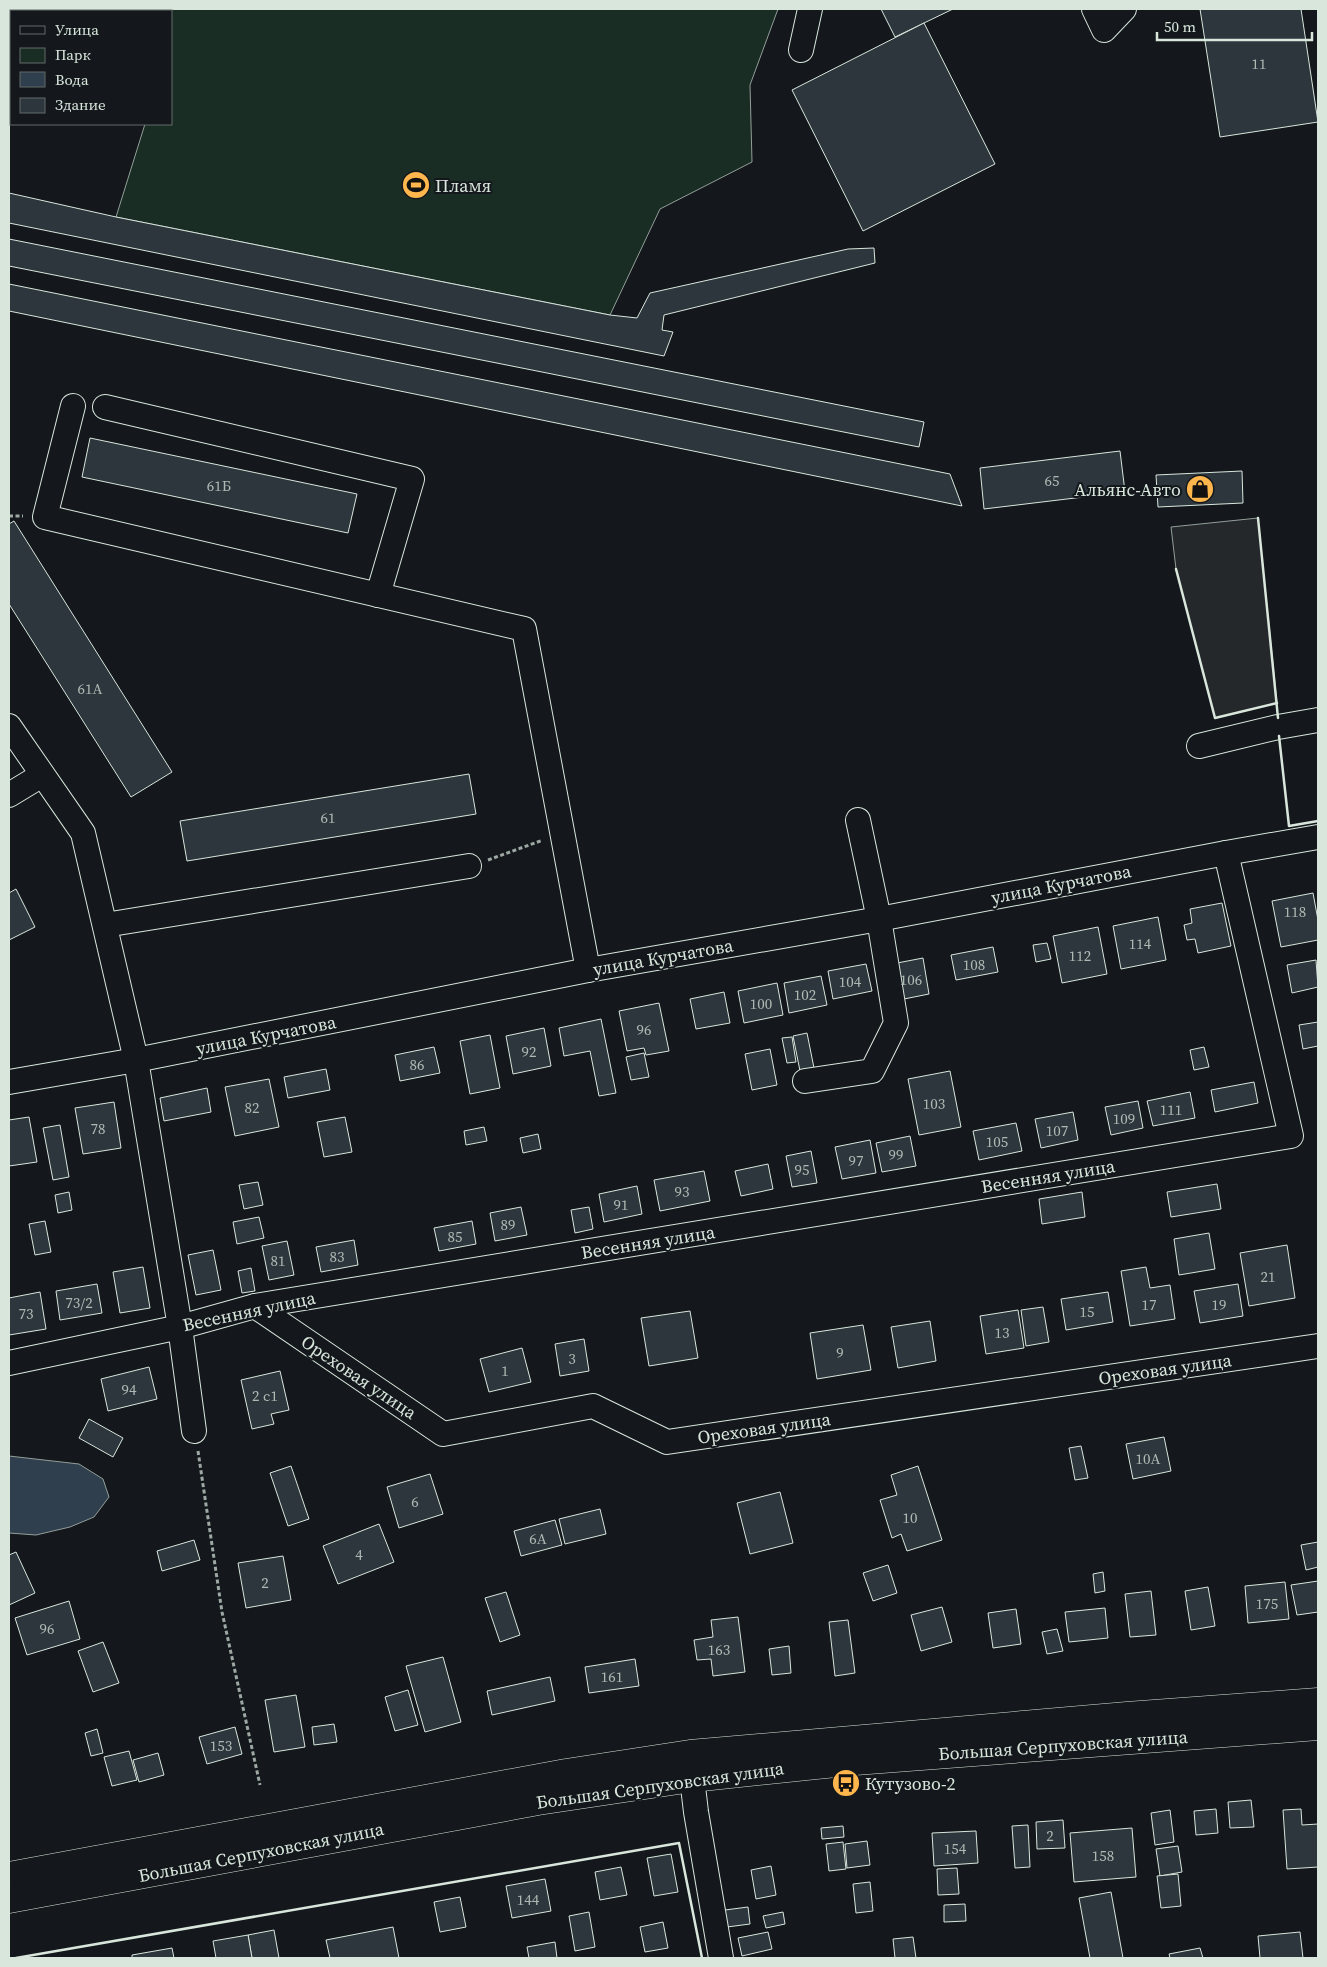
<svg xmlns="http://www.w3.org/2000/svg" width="1327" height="1967" font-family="'Source Serif 4',serif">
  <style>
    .green { fill: #1a2d24; stroke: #939e99 }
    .parking { fill: #24282b; stroke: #939e99 }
    .water { fill: #2f3f4d; stroke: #939e99 }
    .building { fill: #2c363c; stroke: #d8e6dc }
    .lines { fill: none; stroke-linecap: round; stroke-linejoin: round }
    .minor-casing { stroke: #d8e6dc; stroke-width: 26 }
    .major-casing { stroke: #d8e6dc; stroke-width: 29 }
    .path { stroke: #9da8a2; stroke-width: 3; stroke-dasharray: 4 2.5; stroke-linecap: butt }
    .minor { stroke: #14181c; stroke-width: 24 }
    .major { stroke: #14181c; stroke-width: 28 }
    .wall { stroke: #d8e6dc; stroke-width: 2.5 }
    .labels { text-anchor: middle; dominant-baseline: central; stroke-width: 4; stroke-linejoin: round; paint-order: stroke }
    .number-label { font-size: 15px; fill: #adbab4 }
    .poi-label { font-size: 18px; fill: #d8e6dc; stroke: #14181c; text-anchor: start }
    .street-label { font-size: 18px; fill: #d8e6dc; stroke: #14181c }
  </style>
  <rect width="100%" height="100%" fill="#14181c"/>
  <polygon class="green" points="149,9 778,9 750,85 752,162 660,209 610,315 116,217 145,124 171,124 171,11 149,11"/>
  <polygon class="parking" points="1258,518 1277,703 1215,718 1176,569 1171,527"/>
  <polygon class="water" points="9,1456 79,1464 103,1479 109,1497 94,1517 70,1527 36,1535 9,1533"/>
  <g class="building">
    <polygon points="881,9 953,9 895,37"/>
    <polygon points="1200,9 1301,9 1318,122 1220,137"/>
    <polygon points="924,23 995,164 863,231 792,90"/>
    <polygon points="9,193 116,217 610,315 637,318 650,293 848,249 874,248 875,263 664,315 662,330 673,332 664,356 9,223"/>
    <polygon points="9,239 924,422 919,447 9,266"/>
    <polygon points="9,284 950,474 962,506 9,311"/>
    <polygon points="90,438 357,494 348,533 82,477"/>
    <polygon points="1120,451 1125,492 984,509 980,468"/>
    <polygon points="1242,471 1243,503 1158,507 1156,475"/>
    <polygon points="14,521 172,772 131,797 9,604 9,524"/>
    <polygon points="469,774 476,814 187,861 180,821"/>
    <polygon points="16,889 35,927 9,940 9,893"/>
    <polygon points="1313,893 1318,920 1318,940 1281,947 1272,901"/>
    <polygon points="1222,903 1231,946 1198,953 1195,939 1187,940 1184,925 1192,923 1190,909"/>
    <polygon points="1158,917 1166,960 1121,969 1113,926"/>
    <polygon points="1098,927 1107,974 1062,983 1053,936"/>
    <polygon points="1047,943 1051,959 1036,962 1033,945"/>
    <polygon points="993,947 998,972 956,980 951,955"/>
    <polygon points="923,958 929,994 899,1000 892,964"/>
    <polygon points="1316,960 1318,987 1292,993 1287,965"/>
    <polygon points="866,964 872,991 833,999 828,971"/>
    <polygon points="821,976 827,1005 789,1013 784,983"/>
    <polygon points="777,983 783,1015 744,1023 738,991"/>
    <polygon points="724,992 730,1023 696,1029 690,999"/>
    <polygon points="659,1003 669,1051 646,1055 644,1048 627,1051 619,1011"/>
    <polygon points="601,1019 616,1093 599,1096 590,1051 564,1056 559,1028"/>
    <polygon points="1318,1022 1318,1046 1303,1049 1299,1025"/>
    <polygon points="544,1028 551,1066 513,1074 506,1036"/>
    <polygon points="807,1033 814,1068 800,1071 793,1036"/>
    <polygon points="490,1035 500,1088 470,1094 460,1041"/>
    <polygon points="792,1037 796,1062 787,1063 782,1038"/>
    <polygon points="434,1047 440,1073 400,1081 395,1055"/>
    <polygon points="1204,1047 1209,1067 1194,1070 1190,1050"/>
    <polygon points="770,1049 777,1085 752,1090 745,1054"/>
    <polygon points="644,1053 649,1077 631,1080 626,1057"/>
    <polygon points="326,1069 330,1090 288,1098 284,1077"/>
    <polygon points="950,1071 961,1127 919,1135 908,1079"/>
    <polygon points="269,1079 279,1127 235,1136 225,1087"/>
    <polygon points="1254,1082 1258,1103 1215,1112 1211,1090"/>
    <polygon points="207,1088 211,1112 164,1121 160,1098"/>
    <polygon points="1190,1092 1195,1118 1153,1126 1147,1101"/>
    <polygon points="1138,1101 1143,1128 1111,1135 1105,1107"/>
    <polygon points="114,1102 121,1148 83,1154 75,1108"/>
    <polygon points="1073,1112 1078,1140 1041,1148 1035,1119"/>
    <polygon points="29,1117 37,1162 9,1166 9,1120"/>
    <polygon points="345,1117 352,1152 324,1157 317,1122"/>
    <polygon points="1016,1123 1022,1151 979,1160 973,1131"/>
    <polygon points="60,1125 69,1177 53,1180 43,1128"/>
    <polygon points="484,1127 487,1141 466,1145 464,1131"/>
    <polygon points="538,1134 541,1149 523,1153 520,1138"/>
    <polygon points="910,1136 916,1166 882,1172 876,1143"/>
    <polygon points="870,1140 876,1173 842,1179 835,1147"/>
    <polygon points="811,1151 817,1183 792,1187 786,1156"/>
    <polygon points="768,1164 773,1189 741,1196 735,1171"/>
    <polygon points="704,1171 710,1201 660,1211 654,1180"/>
    <polygon points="258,1182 263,1205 244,1209 239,1185"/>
    <polygon points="1217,1184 1221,1209 1171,1217 1167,1192"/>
    <polygon points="637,1186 642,1214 604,1222 599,1194"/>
    <polygon points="69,1192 72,1210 58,1213 55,1195"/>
    <polygon points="1082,1192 1085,1217 1042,1224 1039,1199"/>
    <polygon points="521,1207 527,1235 495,1241 490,1213"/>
    <polygon points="589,1207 593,1229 575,1233 571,1210"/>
    <polygon points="259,1217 264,1238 237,1244 233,1222"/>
    <polygon points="45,1221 51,1252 35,1255 29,1224"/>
    <polygon points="472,1221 476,1244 439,1251 434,1228"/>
    <polygon points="1209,1233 1215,1269 1179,1275 1174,1239"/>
    <polygon points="354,1240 358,1265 321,1272 316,1247"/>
    <polygon points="287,1241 294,1275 269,1280 262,1246"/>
    <polygon points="1287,1245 1295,1298 1249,1306 1240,1253"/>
    <polygon points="213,1250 221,1290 196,1295 188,1255"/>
    <polygon points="143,1267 150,1308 120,1313 113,1272"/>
    <polygon points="1146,1267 1150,1288 1170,1285 1175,1319 1130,1326 1121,1271"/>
    <polygon points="251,1268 255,1291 242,1293 238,1271"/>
    <polygon points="97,1284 102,1313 60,1320 56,1291"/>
    <polygon points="1238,1284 1243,1316 1200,1323 1194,1291"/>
    <polygon points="40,1292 46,1329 9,1335 9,1298"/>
    <polygon points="1108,1292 1113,1322 1066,1330 1061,1299"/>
    <polygon points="1043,1307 1049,1342 1026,1346 1021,1310"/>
    <polygon points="1018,1310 1024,1348 986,1354 980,1316"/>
    <polygon points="690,1311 698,1358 649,1366 641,1318"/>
    <polygon points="930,1321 936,1361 898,1368 891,1327"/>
    <polygon points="863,1325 871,1370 817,1379 810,1333"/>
    <polygon points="584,1339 589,1371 560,1376 555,1344"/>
    <polygon points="522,1348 531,1382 489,1392 480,1359"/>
    <polygon points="149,1367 157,1399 108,1411 101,1379"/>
    <polygon points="280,1371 289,1410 271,1414 274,1424 252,1429 241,1380"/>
    <polygon points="89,1419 123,1438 113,1457 79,1438"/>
    <polygon points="1164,1437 1171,1471 1133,1479 1126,1444"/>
    <polygon points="1081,1446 1088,1478 1075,1480 1069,1448"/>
    <polygon points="291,1466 309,1519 288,1526 270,1473"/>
    <polygon points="918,1466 942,1540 907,1551 901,1534 892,1538 880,1500 897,1495 891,1475"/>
    <polygon points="430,1474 443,1514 399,1528 387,1487"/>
    <polygon points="780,1492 793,1543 750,1554 737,1503"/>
    <polygon points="600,1509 606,1534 565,1544 559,1519"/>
    <polygon points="555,1520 562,1545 521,1556 514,1531"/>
    <polygon points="379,1524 394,1562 338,1584 323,1546"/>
    <polygon points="194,1540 200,1560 162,1571 157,1551"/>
    <polygon points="1318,1542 1318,1567 1306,1570 1301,1545"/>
    <polygon points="16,1552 35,1593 9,1605 9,1555"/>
    <polygon points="283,1556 291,1600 246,1608 238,1563"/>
    <polygon points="888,1565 897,1593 873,1601 863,1573"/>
    <polygon points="1103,1572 1105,1591 1095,1593 1093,1574"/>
    <polygon points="1318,1581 1318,1612 1297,1615 1291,1585"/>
    <polygon points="1285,1582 1289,1619 1248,1623 1245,1586"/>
    <polygon points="1208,1587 1215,1626 1191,1630 1185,1591"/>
    <polygon points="1151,1591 1156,1635 1130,1637 1125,1594"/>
    <polygon points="506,1592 520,1635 500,1642 485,1598"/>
    <polygon points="69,1601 80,1639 27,1655 15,1618"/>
    <polygon points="942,1607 952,1642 921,1651 911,1615"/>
    <polygon points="1105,1608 1108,1638 1069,1642 1065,1612"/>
    <polygon points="1016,1609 1021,1644 993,1648 988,1613"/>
    <polygon points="738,1617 745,1672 713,1676 711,1659 697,1660 694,1640 713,1637 711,1620"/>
    <polygon points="848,1620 855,1673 835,1676 829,1622"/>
    <polygon points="1057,1629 1063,1651 1047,1654 1042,1632"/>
    <polygon points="103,1642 119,1683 93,1692 78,1651"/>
    <polygon points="789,1646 791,1673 772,1675 769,1649"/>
    <polygon points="443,1657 461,1722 425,1732 406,1666"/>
    <polygon points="635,1659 639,1686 589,1693 585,1667"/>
    <polygon points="550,1677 555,1701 492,1715 487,1691"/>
    <polygon points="408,1690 418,1725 395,1731 385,1697"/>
    <polygon points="296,1695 305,1747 274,1752 265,1700"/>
    <polygon points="334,1724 337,1742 314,1745 312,1727"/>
    <polygon points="235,1727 242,1754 207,1764 199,1737"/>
    <polygon points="97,1729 103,1753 91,1756 85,1733"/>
    <polygon points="129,1751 137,1780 112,1786 104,1757"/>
    <polygon points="158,1753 164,1775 139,1782 133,1760"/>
    <polygon points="1251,1800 1254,1827 1230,1828 1228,1802"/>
    <polygon points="1216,1809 1218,1833 1196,1835 1194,1811"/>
    <polygon points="1301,1809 1302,1825 1318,1824 1318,1867 1287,1869 1283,1810"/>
    <polygon points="1170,1810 1174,1842 1155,1845 1151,1813"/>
    <polygon points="1063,1820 1065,1848 1037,1849 1036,1822"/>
    <polygon points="1028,1825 1030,1867 1015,1868 1012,1826"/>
    <polygon points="843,1826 844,1837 822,1839 821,1828"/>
    <polygon points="1132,1828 1136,1877 1074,1882 1070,1833"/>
    <polygon points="976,1831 978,1863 934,1866 932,1833"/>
    <polygon points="867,1841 870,1865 847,1868 845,1844"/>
    <polygon points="843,1842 846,1869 829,1871 826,1844"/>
    <polygon points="1178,1846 1182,1872 1160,1876 1156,1849"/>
    <polygon points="671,1854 678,1892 654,1896 647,1858"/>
    <polygon points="771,1866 776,1895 756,1899 751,1870"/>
    <polygon points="621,1867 627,1895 600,1900 595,1872"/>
    <polygon points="957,1868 959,1894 938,1895 937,1869"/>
    <polygon points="1178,1874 1181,1906 1161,1908 1157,1876"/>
    <polygon points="545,1879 551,1911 512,1918 506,1886"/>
    <polygon points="870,1882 873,1911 856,1913 853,1884"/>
    <polygon points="1111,1892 1123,1958 1090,1958 1079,1898"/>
    <polygon points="460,1897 466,1927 440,1932 434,1902"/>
    <polygon points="965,1904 966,1921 944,1922 944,1905"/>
    <polygon points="748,1907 750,1924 727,1927 725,1910"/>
    <polygon points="589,1912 595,1947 575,1951 569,1916"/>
    <polygon points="783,1912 785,1924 766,1928 763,1916"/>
    <polygon points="663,1922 668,1948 645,1952 640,1927"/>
    <polygon points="393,1927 399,1958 330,1958 326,1940"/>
    <polygon points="274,1930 279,1958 252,1958 248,1935"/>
    <polygon points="768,1932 772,1949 742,1956 738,1938"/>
    <polygon points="1300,1932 1303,1958 1260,1958 1258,1936"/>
    <polygon points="248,1935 252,1958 216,1958 213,1941"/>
    <polygon points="913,1937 916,1958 895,1958 893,1939"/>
    <polygon points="555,1942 557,1958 529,1958 527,1947"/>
    <polygon points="172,1948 174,1958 132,1958 132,1955"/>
    <polygon points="1200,1948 1203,1958 1170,1958 1169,1954"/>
  </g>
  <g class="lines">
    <defs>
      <g id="minor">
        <polyline points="1094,9 1104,30 1124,9"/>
        <polyline points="801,50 810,9"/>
        <polyline points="73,406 45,517 524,629 588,970"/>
        <polyline points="105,407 412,479 378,595"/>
        <polyline points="9,726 83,833 136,1060 180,1327 194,1431"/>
        <polyline points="1199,746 1278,727 1318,720"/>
        <polyline points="9,795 42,775"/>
        <polyline points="105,925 469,866"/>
        <polyline points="805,1081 872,1071 896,1023 879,919 858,820"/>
        <polyline points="9,1082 136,1060 588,970 879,919 1226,853 1318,837"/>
        <polyline points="255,1306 443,1434 593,1406 667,1442 1318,1346"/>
        <polyline points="9,1363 180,1327 255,1306 1291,1136 1226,853"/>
        <polyline points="692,1778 696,1812 721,1958"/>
      </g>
      <g id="major">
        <polyline points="9,1876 566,1773 690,1754 1127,1716 1318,1702"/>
        <polyline points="9,1899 538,1801 692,1778 855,1761 1318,1726"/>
      </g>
    </defs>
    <use href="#minor" class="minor-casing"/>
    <use href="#major" class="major-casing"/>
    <g class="path">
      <polyline points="9,516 23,516"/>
      <polyline points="488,860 543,840"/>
      <polyline points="198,1451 222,1612 260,1785"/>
    </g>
    <use href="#minor" class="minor"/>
    <use href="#major" class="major"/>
    <g class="wall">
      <polyline points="1258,518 1278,718"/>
      <polyline points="1176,569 1215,718 1277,703"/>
      <polyline points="1279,736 1289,826 1318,821"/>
      <polyline points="16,1958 679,1843 702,1958"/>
    </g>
  </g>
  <defs>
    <symbol id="stadium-disc" viewBox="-11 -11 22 22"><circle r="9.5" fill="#ffb74d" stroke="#14181c"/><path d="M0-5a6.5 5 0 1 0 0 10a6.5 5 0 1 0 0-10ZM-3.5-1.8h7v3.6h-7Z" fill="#111"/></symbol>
    <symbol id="shop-disc" viewBox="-11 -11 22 22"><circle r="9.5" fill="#ffb74d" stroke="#14181c"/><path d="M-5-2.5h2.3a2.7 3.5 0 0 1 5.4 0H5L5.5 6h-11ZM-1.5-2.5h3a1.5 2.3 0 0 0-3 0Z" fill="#111"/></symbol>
    <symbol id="bus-disc" viewBox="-11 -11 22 22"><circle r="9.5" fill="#ffb74d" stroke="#14181c"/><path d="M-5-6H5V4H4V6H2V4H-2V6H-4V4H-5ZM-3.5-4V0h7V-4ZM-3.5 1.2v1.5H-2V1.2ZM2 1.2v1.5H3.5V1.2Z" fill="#111"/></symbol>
  </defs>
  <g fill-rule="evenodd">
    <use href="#stadium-disc" x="400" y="169" width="32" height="32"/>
    <use href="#shop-disc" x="1184" y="473" width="32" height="32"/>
    <use href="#bus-disc" x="830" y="1767" width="32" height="32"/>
  </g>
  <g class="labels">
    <g class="number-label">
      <text x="1259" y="63">11</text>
      <text x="1052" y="480">65</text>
      <text x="219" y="485">61Б</text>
      <text x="90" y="688">61А</text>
      <text x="328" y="817">61</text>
      <text x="1295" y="911">118</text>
      <text x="1140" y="943">114</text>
      <text x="1080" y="955">112</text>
      <text x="974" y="964">108</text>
      <text x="911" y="979">106</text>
      <text x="850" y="981">104</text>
      <text x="805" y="994">102</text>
      <text x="761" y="1003">100</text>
      <text x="644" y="1029">96</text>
      <text x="529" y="1051">92</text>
      <text x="417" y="1064">86</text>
      <text x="934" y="1103">103</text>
      <text x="252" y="1107">82</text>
      <text x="1171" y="1109">111</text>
      <text x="1124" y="1118">109</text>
      <text x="98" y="1128">78</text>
      <text x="1057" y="1130">107</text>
      <text x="997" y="1141">105</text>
      <text x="896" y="1154">99</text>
      <text x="856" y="1160">97</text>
      <text x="802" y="1169">95</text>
      <text x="682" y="1191">93</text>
      <text x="621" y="1204">91</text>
      <text x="508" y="1224">89</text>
      <text x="455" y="1236">85</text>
      <text x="337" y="1256">83</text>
      <text x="278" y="1260">81</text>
      <text x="1268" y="1276">21</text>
      <text x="79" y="1302">73/2</text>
      <text x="1149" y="1304">17</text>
      <text x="1219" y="1304">19</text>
      <text x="1087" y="1311">15</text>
      <text x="26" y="1313">73</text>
      <text x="1002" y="1332">13</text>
      <text x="840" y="1352">9</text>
      <text x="572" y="1358">3</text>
      <text x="505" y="1370">1</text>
      <text x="129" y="1389">94</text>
      <text x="265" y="1395">2 с1</text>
      <text x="1148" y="1458">10А</text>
      <text x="415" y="1501">6</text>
      <text x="910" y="1517">10</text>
      <text x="538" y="1538">6А</text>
      <text x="359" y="1554">4</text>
      <text x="265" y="1582">2</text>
      <text x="1267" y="1603">175</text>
      <text x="47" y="1628">96</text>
      <text x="719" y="1649">163</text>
      <text x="612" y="1676">161</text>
      <text x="221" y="1745">153</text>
      <text x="1050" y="1835">2</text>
      <text x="955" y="1848">154</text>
      <text x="1103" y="1855">158</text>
      <text x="528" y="1899">144</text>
    </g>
    <g class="poi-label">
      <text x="435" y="185">Пламя</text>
      <text x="1181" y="489" text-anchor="end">Альянс-Авто</text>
      <text x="865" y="1783">Кутузово-2</text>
    </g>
    <g class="street-label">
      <text transform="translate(1061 884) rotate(-11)">улица Курчатова</text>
      <text transform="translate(663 957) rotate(-10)">улица Курчатова</text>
      <text transform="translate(266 1035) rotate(-11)">улица Курчатова</text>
      <text transform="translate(1048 1176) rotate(-9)">Весенняя улица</text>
      <text transform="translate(648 1242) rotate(-9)">Весенняя улица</text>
      <text transform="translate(249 1311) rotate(-12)">Весенняя улица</text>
      <text transform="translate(1165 1369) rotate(-8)">Ореховая улица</text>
      <text transform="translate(359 1377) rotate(34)">Ореховая улица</text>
      <text transform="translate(764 1428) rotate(-8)">Ореховая улица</text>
      <text transform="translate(1063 1745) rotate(-4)">Большая Серпуховская улица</text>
      <text transform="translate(660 1785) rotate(-8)">Большая Серпуховская улица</text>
      <text transform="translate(261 1852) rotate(-11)">Большая Серпуховская улица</text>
    </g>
  </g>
  <rect width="1327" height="1967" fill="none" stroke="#d8e6dc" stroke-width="20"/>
  <rect x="10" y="10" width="162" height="115" fill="#14181c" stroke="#626a69"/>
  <rect x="20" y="26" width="25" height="8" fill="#14181c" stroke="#626a69"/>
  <text x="55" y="35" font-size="15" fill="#d8e6dc">Улица</text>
  <rect x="20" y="48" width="25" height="15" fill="#1a2d24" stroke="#626a69"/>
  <text x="55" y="60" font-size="15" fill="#d8e6dc">Парк</text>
  <rect x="20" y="72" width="25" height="15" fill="#2f3f4d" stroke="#626a69"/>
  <text x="55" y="85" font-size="15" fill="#d8e6dc">Вода</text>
  <rect x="20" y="98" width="25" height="15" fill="#2c363c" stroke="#626a69"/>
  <text x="55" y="110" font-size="15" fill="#d8e6dc">Здание</text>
  <path d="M1157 32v8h155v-8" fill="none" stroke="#d8e6dc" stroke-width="2.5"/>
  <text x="1164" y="32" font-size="15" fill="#d8e6dc" stroke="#14181c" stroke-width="4" paint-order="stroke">50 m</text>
</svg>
